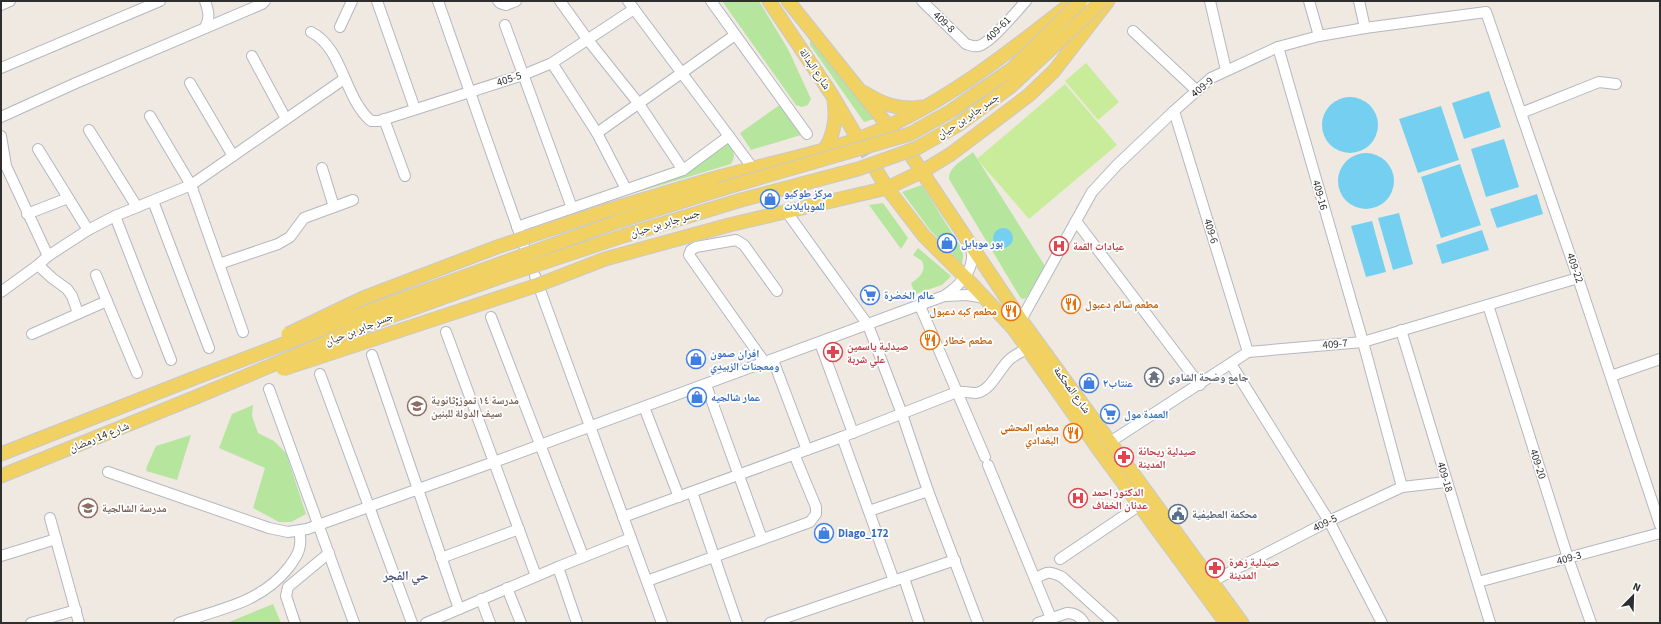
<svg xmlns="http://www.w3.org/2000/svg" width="1661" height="624" font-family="'Source Sans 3','Noto Naskh Arabic',sans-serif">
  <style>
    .green { fill: #b6e59e }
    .pitch { fill: #c9ec9a }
    .water { fill: #75cff0 }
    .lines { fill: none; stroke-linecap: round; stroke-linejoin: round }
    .major-tunnel { stroke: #c8c4bd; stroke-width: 13; stroke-dasharray: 13 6; stroke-linecap: butt }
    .minor-casing { stroke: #b4b7c1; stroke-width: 12 }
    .major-casing { stroke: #c9c9c9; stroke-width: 15 }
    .minor { stroke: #fff; stroke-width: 10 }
    .major { stroke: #f2d163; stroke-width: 13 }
    .major-bridge-casing { stroke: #c9c9c9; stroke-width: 15; stroke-linecap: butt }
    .major-bridge { stroke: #f2d163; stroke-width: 13 }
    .labels { text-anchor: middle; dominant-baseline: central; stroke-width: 3.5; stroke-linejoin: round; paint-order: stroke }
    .street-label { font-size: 11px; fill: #2e2e2e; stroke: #fff }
    .shop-label { font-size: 11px; font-weight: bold; fill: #366cbe; stroke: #fff; text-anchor: start }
    .health-label { font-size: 11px; font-weight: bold; fill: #be3a42; stroke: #fff; text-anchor: start }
    .food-label { font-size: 11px; font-weight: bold; fill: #c56008; stroke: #fff; text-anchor: start }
    .worship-label { font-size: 11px; font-weight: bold; fill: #5b616d; stroke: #fff; text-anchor: start }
    .education-label { font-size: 11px; font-weight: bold; fill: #785e54; stroke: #fff; text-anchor: start }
    .service-label { font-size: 11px; font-weight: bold; fill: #4e5e75; stroke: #fff; text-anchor: start }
    .quarter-label { font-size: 13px; font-weight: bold; fill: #4d5680; stroke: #fff }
  </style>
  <rect width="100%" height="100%" fill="#efe9e1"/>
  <g class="green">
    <polygon points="722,1 759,1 788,49 811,99 808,105 802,107 796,105"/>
    <polygon points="810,41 814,42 874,119 864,122 810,45"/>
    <polygon points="781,104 801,135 751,150 740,133"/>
    <path d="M727,142C733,151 737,154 731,164L641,191V187Z"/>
    <path d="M973,152L1045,266L1026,298L1023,299L1020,297L949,179C948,167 965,159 973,152Z"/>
    <polygon points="922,185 962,249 963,256 962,264 930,230 902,192"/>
    <polygon points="883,203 908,238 901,249 869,205"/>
    <path d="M918,248L951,276L942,285L915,294L911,283C919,278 927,271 922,261L913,255Z"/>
    <polygon points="253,405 252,416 258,433 274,441 286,453 306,514 291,522 279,522 253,508 265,468 219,448 232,414"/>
    <polygon points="191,435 177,480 146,471 147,466 156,446"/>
    <polygon points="273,604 281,623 227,623"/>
  </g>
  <g class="pitch">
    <polygon points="1086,63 1119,102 1098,120 1065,81"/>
    <polygon points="1065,84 1117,145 1029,219 977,159"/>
  </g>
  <g class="water">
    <polygon points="1489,91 1501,127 1464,139 1452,103"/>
    <circle cx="1350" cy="125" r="28"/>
    <polygon points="1441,106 1459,160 1418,173 1399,119"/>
    <polygon points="1504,139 1519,187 1486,197 1471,149"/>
    <circle cx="1366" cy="181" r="28"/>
    <polygon points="1460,164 1481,225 1441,238 1421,177"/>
    <polygon points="1537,194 1543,214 1497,228 1490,209"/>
    <polygon points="1399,213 1413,264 1393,270 1378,218"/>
    <polygon points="1372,221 1386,272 1366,277 1351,226"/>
    <circle cx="1003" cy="238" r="10"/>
    <polygon points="1482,230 1489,250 1442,264 1436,245"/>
  </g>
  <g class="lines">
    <polyline class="major-tunnel" points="861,144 876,170"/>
    <defs>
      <g id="minor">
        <polyline points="377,1 415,109"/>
        <polyline points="438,1 524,246"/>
        <polyline points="498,1 500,3 506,5 516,1"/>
        <polyline points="560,1 588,40 639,104 683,170"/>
        <polyline points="628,1 752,167"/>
        <polyline points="711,1 807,134"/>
        <path d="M922,1L966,44C970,45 973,47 978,46C990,44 1016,12 1026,1"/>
        <polyline points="1210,1 1226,70"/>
        <polyline points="1309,1 1319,36"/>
        <polyline points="1359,1 1365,28"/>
        <polyline points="1,5 10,1"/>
        <polyline points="505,25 572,208"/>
        <polyline points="340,27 352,1"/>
        <path d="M205,28C210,18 209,12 205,1"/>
        <polyline points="1133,31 1196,90"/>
        <path d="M311,32C343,48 344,98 371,121H379L523,75L552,63L634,9"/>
        <polyline points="1278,47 1363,342 1402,487"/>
        <polyline points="252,56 286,119"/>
        <polyline points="552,63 597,133 626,189"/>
        <polyline points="1,68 160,1"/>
        <polyline points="190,83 233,156"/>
        <polyline points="1174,111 1248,352"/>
        <polyline points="1521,113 1599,82 1616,84"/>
        <polyline points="150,116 191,185 243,332"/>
        <polyline points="1,117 76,83 262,4 265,1"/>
        <polyline points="384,119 405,176"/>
        <polyline points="89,130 137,207"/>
        <polyline points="597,133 735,35"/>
        <polyline points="1,136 6,166 48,256"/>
        <polyline points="38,149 88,230"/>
        <polyline points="322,168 334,207"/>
        <polyline points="153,201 209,348"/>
        <polyline points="786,211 868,325 902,414 928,491 978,623"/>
        <polyline points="27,214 68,198"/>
        <polyline points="115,216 171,360"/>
        <polyline points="1076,221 1200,385"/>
        <polyline points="517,227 683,170 729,136"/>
        <polyline points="219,264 278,244 290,237 304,218 353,200"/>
        <polyline points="38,265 52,278 67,289 72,296 78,313"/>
        <polyline points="96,275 137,373"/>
        <polyline points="535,276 662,623"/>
        <polyline points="1,292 38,265 48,256 88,230 115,216 191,185 344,79"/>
        <polyline points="946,296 967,295 985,298"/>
        <polyline points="1488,305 1568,558 1591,623"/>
        <polyline points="920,306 985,457"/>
        <polyline points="491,317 583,556"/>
        <polyline points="1021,320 1092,192 1117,165 1174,111 1211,78 1278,47 1319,36 1365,28 1486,12 1578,278 1660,525"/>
        <polyline points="1401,330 1490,623"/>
        <polyline points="446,332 536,576"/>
        <polyline points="32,334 107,301"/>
        <polyline points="820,343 853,433"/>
        <polyline points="372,355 459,609"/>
        <polyline points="773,360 807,450"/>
        <polyline points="765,363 689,255 691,250 696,247 736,240 744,245 777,291"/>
        <polyline points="1231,364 1329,521 1382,623"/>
        <polyline points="320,374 412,623"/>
        <polyline points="1611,376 1660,359"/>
        <polyline points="706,385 762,539"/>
        <polyline points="269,389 354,623"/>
        <polyline points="644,407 679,497"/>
        <polyline points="842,437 894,581"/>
        <polyline points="1110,442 1248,352 1363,342 1578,278"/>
        <polyline points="988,465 1051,618"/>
        <path d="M108,472L269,528L288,532L307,529L494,462L944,296C961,285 978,267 970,245"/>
        <polyline points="692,492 737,623"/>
        <polyline points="869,511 928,491"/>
        <path d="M623,517L842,437L957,392C964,391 970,393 976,393C991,391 999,369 1009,360C1014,355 1021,352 1027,349"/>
        <polyline points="50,518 79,623"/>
        <polyline points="1,556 56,539"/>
        <polyline points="441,558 519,529"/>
        <polyline points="1060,559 1140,505"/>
        <polyline points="558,567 577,623"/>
        <polyline points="904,578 919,623"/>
        <path d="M1035,579C1047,571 1050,571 1062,577L1113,623"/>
        <polyline points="647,581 810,522 816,514 816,507 794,454"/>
        <polyline points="1211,582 1329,521 1402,487 1446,482"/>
        <polyline points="1478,582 1660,533"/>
        <polyline points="507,588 521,623"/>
        <polyline points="481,599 490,623"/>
        <polyline points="31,623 76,610"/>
        <path d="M179,623C220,609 261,603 289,567C298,555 303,546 299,531"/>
        <polyline points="295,623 286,596 288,587 329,553"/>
        <polyline points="426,623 558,567 631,538"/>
        <polyline points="770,623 955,560"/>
        <path d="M1038,623L1067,613C1075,613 1080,616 1084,623"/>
      </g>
      <g id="major">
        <polyline points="769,1 832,95 861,144"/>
        <polyline points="788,1 893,132"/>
        <path d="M865,93C881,103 899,111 920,107"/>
        <path d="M825,149C834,134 837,119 834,101"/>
        <polyline points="912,157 1021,320 1242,623"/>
        <polyline points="876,170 887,188 924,236 965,277 1013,328 1099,450 1226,623"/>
        <path d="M712,179C760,165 811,156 858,139C938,109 1007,54 1074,1"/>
        <polyline points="729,225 887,188 923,171 951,154 1029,95 1054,71 1108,1"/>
        <polyline points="1,454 192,379"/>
        <polyline points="1,476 196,397"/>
      </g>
    </defs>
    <use href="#minor" class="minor-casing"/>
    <use href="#major" class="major-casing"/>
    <use href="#minor" class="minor"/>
    <use href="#major" class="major"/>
    <defs>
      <g id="major-bridge">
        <polyline points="288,334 363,298 497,247 605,211 712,179"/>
        <polyline points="283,369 538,285 605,259 729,225"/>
        <polyline points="192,379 369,311 619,221 731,186 910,134 951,111 1012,69 1081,1"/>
        <polyline points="196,397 375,322 506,275 623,236 741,200 858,169 917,148 958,125 1010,87 1102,1"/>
      </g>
    </defs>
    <use href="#major-bridge" class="major-bridge-casing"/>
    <use href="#major-bridge" class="major-bridge"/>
  </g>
  <defs>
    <symbol id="shop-ring" viewBox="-11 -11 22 22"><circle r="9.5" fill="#fff" stroke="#3f7fe0" stroke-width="1.5"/><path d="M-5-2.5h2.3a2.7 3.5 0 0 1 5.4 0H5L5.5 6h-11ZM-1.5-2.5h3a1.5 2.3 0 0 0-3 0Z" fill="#3f7fe0"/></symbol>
    <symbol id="hospital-ring" viewBox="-11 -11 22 22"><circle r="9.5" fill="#fff" stroke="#e0444e" stroke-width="1.5"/><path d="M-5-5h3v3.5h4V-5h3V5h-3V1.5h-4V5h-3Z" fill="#e0444e"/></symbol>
    <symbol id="supermarket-ring" viewBox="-11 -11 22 22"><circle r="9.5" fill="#fff" stroke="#3f7fe0" stroke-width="1.5"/><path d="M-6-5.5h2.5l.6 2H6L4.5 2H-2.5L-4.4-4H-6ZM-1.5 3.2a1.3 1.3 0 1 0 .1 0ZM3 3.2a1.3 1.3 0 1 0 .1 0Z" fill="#3f7fe0"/></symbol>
    <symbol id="restaurant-ring" viewBox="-11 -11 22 22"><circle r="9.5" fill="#fff" stroke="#e8710a" stroke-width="1.5"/><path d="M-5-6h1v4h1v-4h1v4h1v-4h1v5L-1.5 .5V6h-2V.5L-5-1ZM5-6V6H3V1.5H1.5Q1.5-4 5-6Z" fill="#e8710a"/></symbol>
    <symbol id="pharmacy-ring" viewBox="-11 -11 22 22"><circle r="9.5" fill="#fff" stroke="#e0444e" stroke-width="1.5"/><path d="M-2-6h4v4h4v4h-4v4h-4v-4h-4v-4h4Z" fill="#e0444e"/></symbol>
    <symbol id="temple-ring" viewBox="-11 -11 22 22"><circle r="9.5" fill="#fff" stroke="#6b7280" stroke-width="1.5"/><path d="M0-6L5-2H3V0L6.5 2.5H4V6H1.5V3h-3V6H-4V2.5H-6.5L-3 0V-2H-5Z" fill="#6b7280"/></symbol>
    <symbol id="school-ring" viewBox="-11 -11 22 22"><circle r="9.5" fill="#fff" stroke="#8d6e63" stroke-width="1.5"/><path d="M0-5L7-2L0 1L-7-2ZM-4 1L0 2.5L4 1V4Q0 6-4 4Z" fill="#8d6e63"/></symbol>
    <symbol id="civic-ring" viewBox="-11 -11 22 22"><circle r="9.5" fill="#fff" stroke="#5c6f8a" stroke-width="1.5"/><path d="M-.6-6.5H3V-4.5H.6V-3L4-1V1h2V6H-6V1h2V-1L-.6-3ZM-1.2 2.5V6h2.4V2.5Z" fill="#5c6f8a"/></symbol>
  </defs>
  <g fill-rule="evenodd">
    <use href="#shop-ring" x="759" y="188" width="22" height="22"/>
    <use href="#shop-ring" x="936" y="232" width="22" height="22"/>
    <use href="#hospital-ring" x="1048" y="235" width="22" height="22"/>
    <use href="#supermarket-ring" x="859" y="284" width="22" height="22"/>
    <use href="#restaurant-ring" x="1060" y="293" width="22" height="22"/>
    <use href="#restaurant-ring" x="1000" y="300" width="22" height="22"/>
    <use href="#restaurant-ring" x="919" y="329" width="22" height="22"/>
    <use href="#pharmacy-ring" x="822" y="341" width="22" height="22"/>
    <use href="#shop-ring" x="685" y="348" width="22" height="22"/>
    <use href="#temple-ring" x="1143" y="366" width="22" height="22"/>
    <use href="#shop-ring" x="1078" y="372" width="22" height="22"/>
    <use href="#shop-ring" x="686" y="386" width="22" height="22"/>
    <use href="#school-ring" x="406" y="395" width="22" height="22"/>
    <use href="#supermarket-ring" x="1099" y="403" width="22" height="22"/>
    <use href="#restaurant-ring" x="1062" y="422" width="22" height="22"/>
    <use href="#pharmacy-ring" x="1113" y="446" width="22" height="22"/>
    <use href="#hospital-ring" x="1067" y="487" width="22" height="22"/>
    <use href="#school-ring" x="77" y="497" width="22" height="22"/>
    <use href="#civic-ring" x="1167" y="503" width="22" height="22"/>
    <use href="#shop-ring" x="813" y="522" width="22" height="22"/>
    <use href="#pharmacy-ring" x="1204" y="557" width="22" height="22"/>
  </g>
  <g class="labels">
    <g class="street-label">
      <text transform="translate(944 22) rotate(44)">409-8</text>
      <text transform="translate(998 29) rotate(-45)">409-61</text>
      <text transform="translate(815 69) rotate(56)">شارع البدالة</text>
      <text transform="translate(509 79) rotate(-18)">405-5</text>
      <text transform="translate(1202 87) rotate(-39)">409-9</text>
      <text transform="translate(968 116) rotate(-34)">جسر جابر بن حيان</text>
      <text transform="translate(1320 195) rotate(74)">409-16</text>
      <text transform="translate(665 223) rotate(-17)">جسر جابر بن حيان</text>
      <text transform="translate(1211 231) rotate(73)">409-6</text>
      <text transform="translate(1575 268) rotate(71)">409-22</text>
      <text transform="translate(359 329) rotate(-22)">جسر جابر بن حيان</text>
      <text transform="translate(1335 344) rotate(-5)">409-7</text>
      <text transform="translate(1072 390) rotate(54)">شارع المحكمة</text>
      <text transform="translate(99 437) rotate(-22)">شارع 14 رمضان</text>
      <text transform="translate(1538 464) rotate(72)">409-20</text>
      <text transform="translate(1445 477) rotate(73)">409-18</text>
      <text transform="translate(1325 523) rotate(-26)">409-5</text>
      <text transform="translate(1569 558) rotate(-15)">409-3</text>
    </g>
    <g class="shop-label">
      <text x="784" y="193">مركز طوكيو<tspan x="784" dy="13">للموبايلات</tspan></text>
      <text x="961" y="243">بور موبايل</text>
      <text x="884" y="295">عالم الخضرة</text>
      <text x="710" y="353">افران صمون<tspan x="710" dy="13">ومعجنات الزبيدي</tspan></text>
      <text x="1103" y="383">عنتاب٢</text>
      <text x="711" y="397">عمار شالجيه</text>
      <text x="1124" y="414">العمدة مول</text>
      <text x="838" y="533">Diago_172</text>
    </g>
    <g class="health-label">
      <text x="1073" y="246">عيادات القمة</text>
      <text x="847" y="346">صيدلية ياسمين<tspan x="847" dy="13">علي شربة</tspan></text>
      <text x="1138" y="451">صيدلية ريحانة<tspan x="1138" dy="13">المدينة</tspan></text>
      <text x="1092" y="492">الدكتور احمد<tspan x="1092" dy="13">عدنان الخفاف</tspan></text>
      <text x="1229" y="562">صيدلية زهرة<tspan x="1229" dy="13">المدينة</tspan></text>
    </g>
    <g class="food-label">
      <text x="1085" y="304">مطعم سالم دعبول</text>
      <text x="997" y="311" text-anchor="end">مطعم كبه دعبول</text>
      <text x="944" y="340">مطعم خطار</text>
      <text x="1059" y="427" text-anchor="end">مطعم المحشي<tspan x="1059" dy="13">البغدادي</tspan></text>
    </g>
    <g class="worship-label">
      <text x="1168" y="377">جامع وضحة الشاوي</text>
    </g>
    <g class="education-label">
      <text x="431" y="400">مدرسة ١٤ تموز;ثانوية<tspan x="431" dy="13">سيف الدولة للبنين</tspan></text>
      <text x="102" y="508">مدرسة الشالجية</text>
    </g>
    <g class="service-label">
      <text x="1192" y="514">محكمة العطيفية</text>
    </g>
    <g class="quarter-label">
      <text x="406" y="576">حي الفجر</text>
    </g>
  </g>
  <rect width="1661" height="624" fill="none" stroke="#2e2e2e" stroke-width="4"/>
  <g transform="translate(1633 596) rotate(23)" stroke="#ffffff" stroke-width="3" paint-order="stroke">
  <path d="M0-3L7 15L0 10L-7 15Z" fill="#2e2e2e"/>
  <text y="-6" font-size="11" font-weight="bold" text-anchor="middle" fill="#2e2e2e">N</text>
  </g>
</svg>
